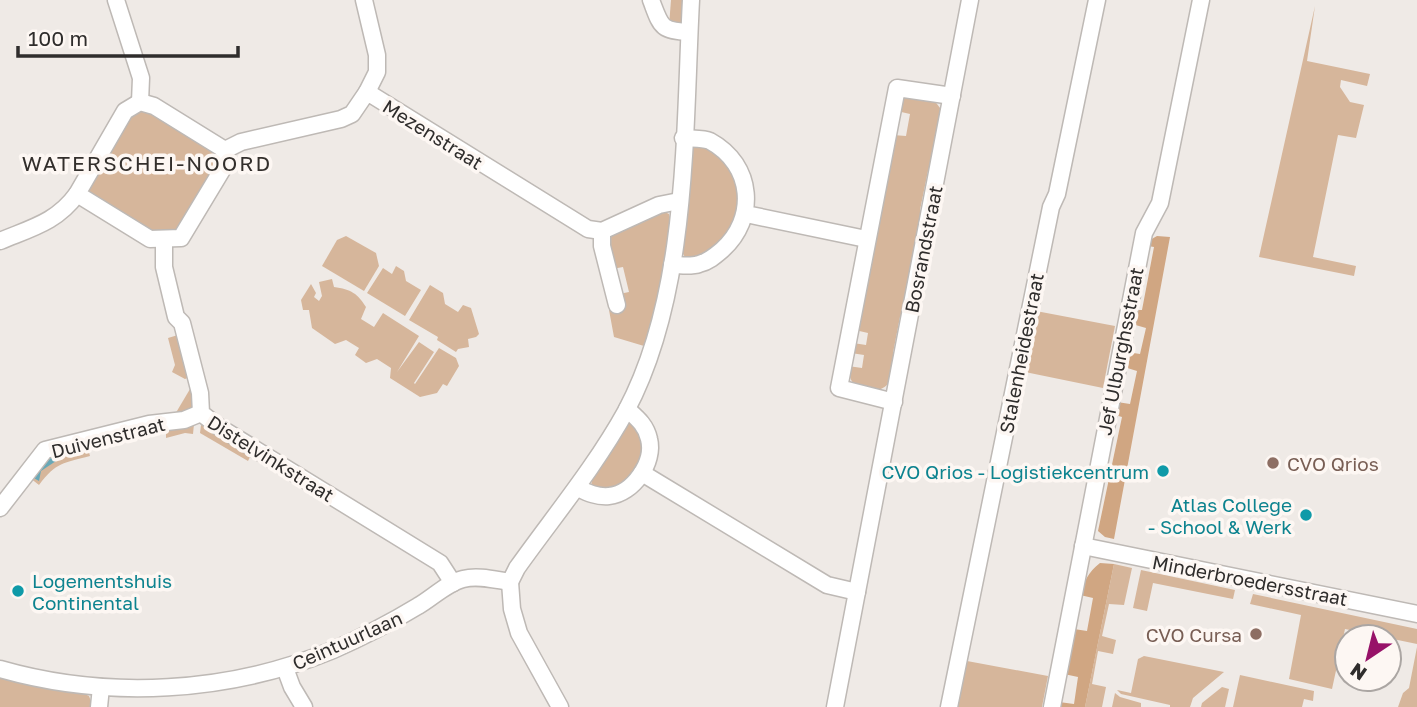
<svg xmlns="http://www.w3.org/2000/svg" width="1417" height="707" font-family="'Golos Text',sans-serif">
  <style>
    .green { fill: #d6b69b }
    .forest { fill: #d0a682 }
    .water { fill: #68a8b7 }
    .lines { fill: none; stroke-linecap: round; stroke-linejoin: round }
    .minor-casing { stroke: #beb9b5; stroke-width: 19 }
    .minor { stroke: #fff; stroke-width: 16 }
    .education-dot { fill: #8d6e63; stroke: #fdf7f3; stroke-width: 2.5 }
    .culture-dot { fill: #0f9aa8; stroke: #fdf7f3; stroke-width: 2.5 }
    .labels { text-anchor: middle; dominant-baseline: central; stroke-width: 7; stroke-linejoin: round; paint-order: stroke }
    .street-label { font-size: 19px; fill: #2f2d2c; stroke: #fdf7f3 }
    .education-label { font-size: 19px; fill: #785e54; stroke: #fdf7f3; text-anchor: start }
    .culture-label { font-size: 19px; fill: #0d838f; stroke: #fdf7f3; text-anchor: end }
    .neighbourhood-label { font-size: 21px; letter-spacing: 2px; fill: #332f2c; stroke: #fdf7f3 }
  </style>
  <rect width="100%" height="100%" fill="#efeae6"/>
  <g class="green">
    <polygon points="671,0 685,0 684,19 677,26 669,26"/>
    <polygon points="1315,6 1307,61 1370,74 1367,86 1341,80 1340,87 1350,102 1364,105 1356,138 1338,135 1313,257 1356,266 1354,276 1259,257"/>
    <path d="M906,96L934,100L940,108L943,116L932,167L928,171L920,210L924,215L905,313L900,317L893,353L896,358C894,365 894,374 891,380C882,396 855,394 850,377C848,374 849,370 848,366L862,368L864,355L851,353L853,343L866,345L868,333L855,330L893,135L906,136L910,114L897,111L900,102Z"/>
    <polygon points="148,108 213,149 217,169 179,231 142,231 89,196 88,183 128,114"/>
    <polygon points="694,144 703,144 729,162 742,195 735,232 710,255 686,259 682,252 689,153"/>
    <path d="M661,210L669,214C678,238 653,319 644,346L614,337L609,310L615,309L619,294L629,292L623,267L612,269L607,245L611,234L618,230L623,231Z"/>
    <polygon points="346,236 376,253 379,266 364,291 322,266 337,240"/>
    <polygon points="396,266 404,271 406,281 421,290 405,316 367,293 383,268 392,274"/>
    <path d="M332,279L334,287C351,289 358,294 366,307L361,319L374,327L383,313L419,336L397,372L419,342L434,352L414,383L415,384L439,348L456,358L459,366L447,386L443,384L437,393L420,397L390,378L391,368L377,359L366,363L355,355L359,348L346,340L335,344L312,328L309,310H303L301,300L311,284L316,293L314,297L319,301L322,296L319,282Z"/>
    <polygon points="430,285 443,293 445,304 458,312 463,305 471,308 479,334 476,337 468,339 469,347 458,349 456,352 437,340 438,337 409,320"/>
    <polygon points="1036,311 1115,326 1103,388 1025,372"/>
    <polygon points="178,335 181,352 188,357 192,376 185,379 172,372 175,365 168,338"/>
    <polygon points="195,387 197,406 182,416 174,416 190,389"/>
    <path d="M629,421L638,422C640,429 644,437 644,444C644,474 620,497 591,487L592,480Z"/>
    <polygon points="194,424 193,434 185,433 166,438 166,429"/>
    <polygon points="201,425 211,427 251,455 248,461 200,433"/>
    <path d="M87,445L90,456C64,463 56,462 39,485L30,478L38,463Z"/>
    <polygon points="1114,564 1132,568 1124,605 1109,604 1102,636 1116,640 1113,654 1098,651 1092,684 1106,687 1102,707 1085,707"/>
    <polygon points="1141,570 1235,590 1233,599 1153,583 1147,611 1133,608"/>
    <polygon points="1253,594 1417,629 1417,644 1345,629 1332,689 1289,679 1301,615 1250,604"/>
    <polygon points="1417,647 1417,707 1398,707 1403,693 1409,688"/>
    <polygon points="1144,656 1224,672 1193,698 1190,707 1170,707 1170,705 1121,694 1117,690 1131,693 1138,659"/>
    <polygon points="967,661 1048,676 1042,707 958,707"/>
    <polygon points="1240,675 1314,691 1313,701 1304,699 1302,707 1233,707"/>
    <polygon points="0,676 78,691 89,696 93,707 0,707"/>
    <polygon points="1222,687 1229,689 1225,707 1201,707 1202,703"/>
    <polygon points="1115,693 1120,697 1141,703 1141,707 1112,707"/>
  </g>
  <g class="forest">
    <polygon points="1157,236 1170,237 1114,539 1105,537 1098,531 1122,417 1115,415 1117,402 1130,404 1137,371 1124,367 1127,352 1140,354 1146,328 1132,324 1136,310 1142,310 1154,247 1148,246 1150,240"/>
    <path d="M1100,563L1114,564L1085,707H1059V702L1074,704L1078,677L1064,674L1074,629L1087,631L1093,598L1080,595C1084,582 1088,572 1100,563Z"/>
  </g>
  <polygon class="water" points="84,448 80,453 65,455 41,471 39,481 32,477 50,456"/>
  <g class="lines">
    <defs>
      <g id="minor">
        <polyline points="116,0 141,78 140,102"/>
        <polyline points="364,0 377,55 377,72 367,92"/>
        <path d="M651,0C661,26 660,31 689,32"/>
        <polygon points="140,102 154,106 225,150 222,170 181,238 150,239 77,194 125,111"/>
        <polyline points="225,150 241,142 341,119 352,114 367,92 588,229 602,231 659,205 679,201"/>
        <polyline points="746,214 866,239"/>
        <polyline points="602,231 602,246 617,305"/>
        <polyline points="164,239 164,267 176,317 182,323 200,393 201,413 219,427 440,563 453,583"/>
        <path d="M0,241C31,228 57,222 77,194"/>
        <path d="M672,265C681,265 691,267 699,264C708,262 715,256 722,250C757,219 754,165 710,141C703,138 691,139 683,138"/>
        <polyline points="894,402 839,388 897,88 952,96"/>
        <polyline points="642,473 827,585 857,592"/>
        <path d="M578,488C588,493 597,497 609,496C633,494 655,462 649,439C646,425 637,418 627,409"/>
        <polyline points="0,508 45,450 149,424 184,420 201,413"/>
        <polyline points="1083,546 1417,614"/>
        <path d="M510,582L517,568C554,516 595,467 626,411C689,293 684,131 691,0"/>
        <polyline points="510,582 512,609 519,633 560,707"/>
        <polyline points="285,668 292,687 304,707"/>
        <path d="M0,669C108,700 229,693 333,650C363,637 390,623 418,606C432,598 447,583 463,579C478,575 496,580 510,582"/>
        <polyline points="99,707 101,687"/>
        <polyline points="835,707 970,0"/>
        <polyline points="949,707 1051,207 1057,194 1097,0"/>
        <polyline points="1052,707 1144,233 1160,203 1201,0"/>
      </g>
    </defs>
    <use href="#minor" class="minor-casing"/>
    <use href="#minor" class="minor"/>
  </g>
  <g class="education-dot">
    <circle cx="1273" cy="463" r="7"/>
    <circle cx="1256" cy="634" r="7"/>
  </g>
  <g class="culture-dot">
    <circle cx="1163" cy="471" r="7"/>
    <circle cx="1306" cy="515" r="7"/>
    <circle cx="18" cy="591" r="7"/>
  </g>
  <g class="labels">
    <g class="street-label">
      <text transform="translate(433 134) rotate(32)">Mezenstraat</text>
      <text transform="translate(923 249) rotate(-79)">Bosrandstraat</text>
      <text transform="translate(1120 351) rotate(-79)">Jef Ulburghsstraat</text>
      <text transform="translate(1021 353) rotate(-79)">Stalenheidestraat</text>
      <text transform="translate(108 437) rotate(-14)">Duivenstraat</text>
      <text transform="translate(271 458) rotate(32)">Distelvinkstraat</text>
      <text transform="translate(1250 580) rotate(11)">Minderbroedersstraat</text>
      <text transform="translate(347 640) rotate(-24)">Ceintuurlaan</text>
    </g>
    <g class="education-label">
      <text x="1287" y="463">CVO Qrios</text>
      <text x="1242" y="634" text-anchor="end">CVO Cursa</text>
    </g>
    <g class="culture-label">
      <text x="1149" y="471">CVO Qrios - Logistiekcentrum</text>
      <text x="1292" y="504">Atlas College<tspan x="1292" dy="22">- School &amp; Werk</tspan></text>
      <text x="32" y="580" text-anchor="start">Logementshuis<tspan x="32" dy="22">Continental</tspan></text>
    </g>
    <g class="neighbourhood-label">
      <text x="147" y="163">WATERSCHEI-NOORD</text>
    </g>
  </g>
  <g transform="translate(1368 658) rotate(215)"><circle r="33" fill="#fdf7f3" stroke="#aba6a3" stroke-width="2"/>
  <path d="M0-5L12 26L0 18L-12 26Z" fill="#971268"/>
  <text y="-10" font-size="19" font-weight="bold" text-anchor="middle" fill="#2f2d2c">N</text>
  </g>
  <path d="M18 46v10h220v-10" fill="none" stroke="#2f2d2c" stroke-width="3.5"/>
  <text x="28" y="46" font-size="21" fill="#2f2d2c" stroke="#fdf7f3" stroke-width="5" paint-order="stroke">100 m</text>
</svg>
